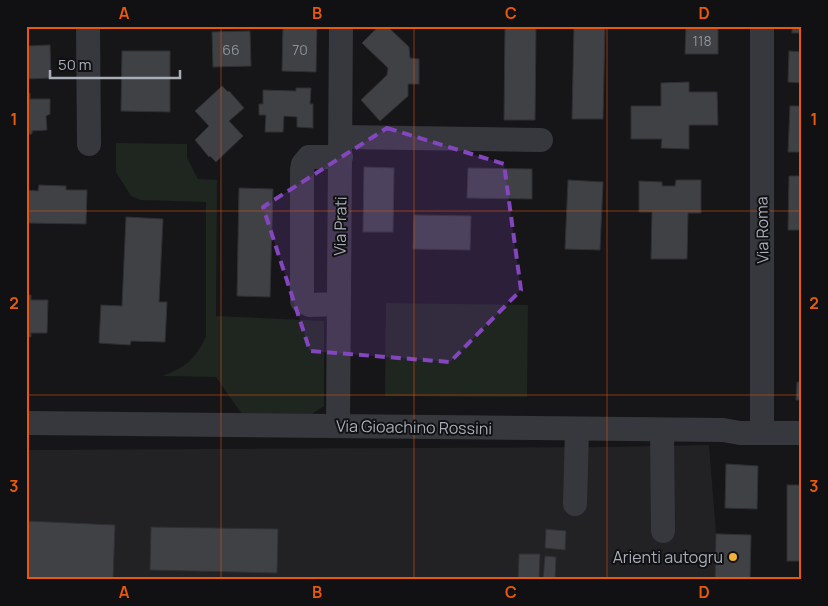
<svg xmlns="http://www.w3.org/2000/svg" width="828" height="606" font-family="Manrope,sans-serif">
  <style>
    .built { fill: #222225 }
    .green { fill: #1e261f }
    .building { fill: #404145; stroke: #303034 }
    .lines { fill: none; stroke-linecap: round; stroke-linejoin: round }
    .minor { stroke: #37383d; stroke-width: 24 }
    .marked { fill: #8446be; fill-opacity: 0.2; stroke: #8446be; stroke-width: 4; stroke-dasharray: 10 6; stroke-linejoin: round }
    .grid { fill: none; stroke: #e8590c; stroke-width: 1; stroke-opacity: 0.55 }
    .poi-dot { fill: #f2b134; stroke: #111113; stroke-width: 2 }
    .labels { text-anchor: middle; dominant-baseline: central; stroke-width: 4; stroke-linejoin: round; paint-order: stroke }
    .number-label { font-size: 14px; fill: #8e929b }
    .street-label { font-size: 16px; fill: #a8adb8; stroke: #111113 }
    .poi-label { font-size: 16px; fill: #a8adb8; stroke: #111113; text-anchor: end }
    .neatline { fill: none; stroke: #e8590c; stroke-width: 2 }
    .grid-label { font-size: 16px; text-anchor: middle; font-weight: bold; fill: #e8590c }
  </style>
  <rect width="100%" height="100%" fill="#161618"/>
  <polygon class="built" points="709,445 716,533 751,535 750,580 26,580 26,450 610,447"/>
  <g class="green">
    <path d="M116,143L187,144V158L198,179L217,180L216,316L324,321V406L301,421L246,420L216,377L162,376C185,368 196,359 206,336V202L141,200L131,196L116,172Z"/>
    <polygon points="386,303 528,305 527,397 385,396"/>
  </g>
  <g class="building">
    <polygon points="283,26 317,26 316,72 282,71"/>
    <polygon points="379,26 387,26 409,47 410,58 419,59 419,84 408,84 408,96 380,121 361,100 387,75 388,68 362,43"/>
    <polygon points="574,26 605,26 603,119 572,119"/>
    <polygon points="686,26 718,26 718,54 685,54"/>
    <rect x="792" y="26" width="10" height="7"/>
    <polygon points="505,27 536,27 535,120 504,120"/>
    <polygon points="250,31 251,66 213,67 212,32"/>
    <polygon points="26,44 27,46 50,45 51,78 26,79"/>
    <polygon points="122,51 170,51 170,112 121,111"/>
    <polygon points="789,51 802,52 802,83 788,82"/>
    <polygon points="689,82 689,92 717,92 718,125 689,125 689,149 661,148 662,139 631,139 631,106 661,106 661,83"/>
    <polygon points="222,86 228,92 229,91 244,108 229,121 243,136 216,162 210,156 209,157 195,140 209,126 195,111"/>
    <polygon points="296,88 311,88 310,104 313,104 313,128 297,127 297,117 284,116 283,132 265,132 266,115 259,115 259,104 263,104 263,90 296,91"/>
    <polygon points="26,93 30,93 30,99 50,99 50,114 46,116 47,130 32,131 32,134 26,134"/>
    <polygon points="790,106 802,106 802,152 788,152"/>
    <polygon points="364,167 394,168 393,232 363,232"/>
    <polygon points="468,168 532,169 532,199 467,198"/>
    <polygon points="789,176 802,176 802,230 788,230"/>
    <polygon points="568,180 603,182 600,250 565,249"/>
    <polygon points="676,180 701,180 701,213 688,213 687,259 651,259 652,212 639,212 639,181 662,182 662,186 675,186"/>
    <polygon points="39,185 66,186 66,190 87,190 86,224 26,223 26,190 38,191"/>
    <polygon points="239,188 273,189 270,297 237,296"/>
    <polygon points="414,215 471,216 470,250 413,249"/>
    <polygon points="126,217 163,219 159,302 167,302 165,342 131,341 130,345 99,343 101,305 122,306"/>
    <polygon points="26,295 31,295 31,300 48,300 47,333 31,333 31,337 26,337"/>
    <polygon points="797,382 802,382 802,400 796,400"/>
    <polygon points="726,464 758,466 757,509 725,508"/>
    <rect x="787" y="485" width="15" height="76"/>
    <polygon points="26,521 115,525 113,580 26,580"/>
    <polygon points="151,527 278,529 277,573 150,570"/>
    <polygon points="546,529 566,531 565,550 545,548"/>
    <polygon points="716,534 751,535 750,580 715,580"/>
    <polygon points="519,554 540,554 539,580 518,580"/>
    <polygon points="545,556 556,557 555,580 543,580"/>
  </g>
  <g class="lines">
    <g class="minor">
      <polyline points="88,26 89,144"/>
      <polyline points="762,26 762,433"/>
      <polyline points="341,137 541,140"/>
      <polyline points="339,304 310,305 302,301 302,170 303,164 309,157 341,157"/>
      <polyline points="26,423 723,430 740,433 802,433"/>
      <polyline points="338,426 341,26"/>
      <polyline points="662,430 663,531"/>
      <polyline points="575,504 577,430"/>
    </g>
  </g>
  <path class="marked" d="M387,128L504,164L521,290L450,362L310,351L263,207Z"/>
  <path class="grid" d="M221,26V580M414,26V580M607,26V580M26,211H802M26,395H802"/>
  <circle class="poi-dot" cx="733" cy="557" r="5"/>
  <g class="labels">
    <g class="number-label">
      <text x="702" y="40">118</text>
      <text x="231" y="49">66</text>
      <text x="300" y="49">70</text>
    </g>
    <g class="street-label">
      <text transform="translate(340 226) rotate(-89)">Via Prati</text>
      <text transform="translate(762 230) rotate(-91)">Via Roma</text>
      <text transform="translate(414 427) rotate(1)">Via Gioachino Rossini</text>
    </g>
    <g class="poi-label">
      <text x="723" y="557">Arienti autogru</text>
    </g>
  </g>
  <rect width="828" height="606" fill="none" stroke="#111113" stroke-width="55"/>
  <path d="M50 70v8h130v-8" fill="none" stroke="#a8adb8" stroke-width="2.5"/>
  <text x="58" y="70" font-size="15" fill="#a8adb8" stroke="#111113" stroke-width="4" paint-order="stroke">50 m</text>
  <rect x="28" y="28" width="772" height="550" class="neatline"/>
  <g class="grid-label">
    <text x="124" y="19">A</text>
    <text x="317" y="19">B</text>
    <text x="511" y="19">C</text>
    <text x="704" y="19">D</text>
    <text x="14" y="125">1</text>
    <text x="814" y="125">1</text>
    <text x="14" y="309">2</text>
    <text x="814" y="309">2</text>
    <text x="14" y="492">3</text>
    <text x="814" y="492">3</text>
    <text x="124" y="598">A</text>
    <text x="317" y="598">B</text>
    <text x="511" y="598">C</text>
    <text x="704" y="598">D</text>
  </g>
</svg>
